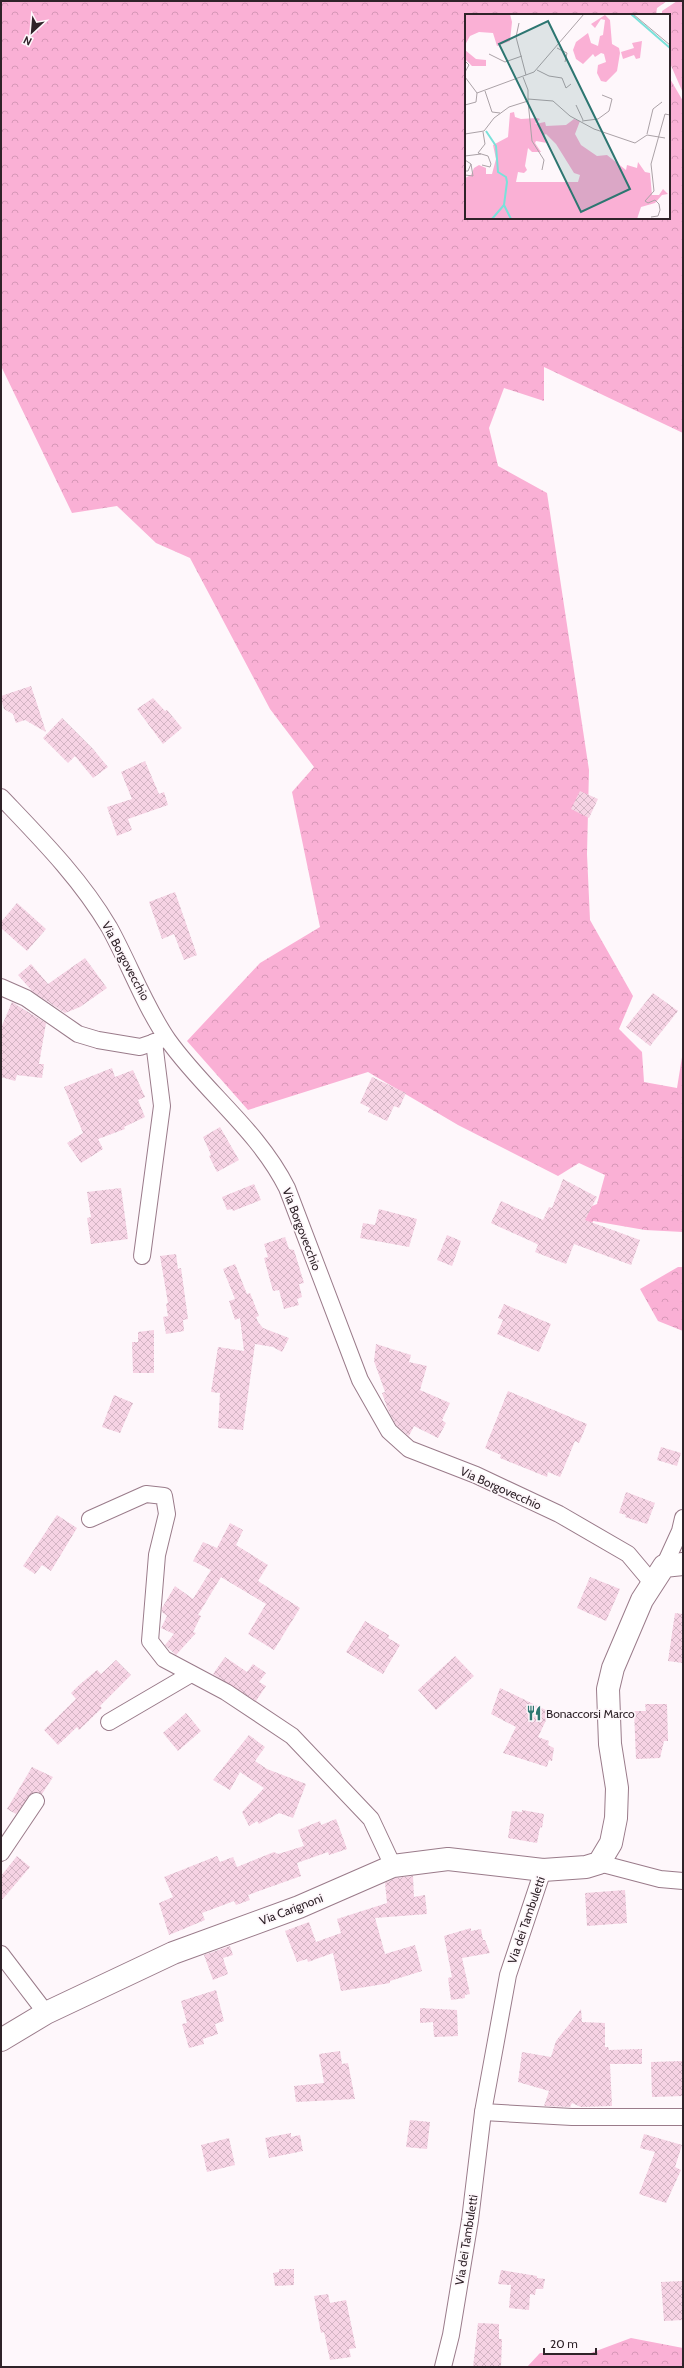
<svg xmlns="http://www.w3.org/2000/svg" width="684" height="2368" font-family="Cabin,sans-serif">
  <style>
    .forest { fill: url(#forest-crowns) }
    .building { fill: url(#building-cross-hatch) }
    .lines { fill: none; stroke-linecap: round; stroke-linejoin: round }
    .street-casing { stroke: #9a7b8a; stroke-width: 18 }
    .secondary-casing { stroke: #9a7b8a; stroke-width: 24 }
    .street { stroke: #fff; stroke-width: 16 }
    .secondary { stroke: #fff; stroke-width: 22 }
    .labels { text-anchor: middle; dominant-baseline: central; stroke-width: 3.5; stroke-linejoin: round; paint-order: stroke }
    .street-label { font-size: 12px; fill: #2f2329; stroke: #fef7fb }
    .poi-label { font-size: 12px; fill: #2f2329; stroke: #fef7fb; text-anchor: start }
    .inset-river { fill: none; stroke: #7ae1da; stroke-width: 2 }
    .inset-road { fill: none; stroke: #aba2a7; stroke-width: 1 }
    .view { fill: #2d7671; fill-opacity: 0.15; stroke: #2d7671; stroke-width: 2 }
    .inset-edge { fill: none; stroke: #2f2329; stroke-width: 2 }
  </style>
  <defs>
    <pattern id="forest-crowns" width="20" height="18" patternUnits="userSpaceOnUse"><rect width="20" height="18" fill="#fab0d5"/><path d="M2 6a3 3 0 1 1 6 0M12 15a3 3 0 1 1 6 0" fill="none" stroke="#d797b7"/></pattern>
    <pattern id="building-cross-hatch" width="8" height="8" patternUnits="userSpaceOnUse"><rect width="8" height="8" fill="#f6d3e4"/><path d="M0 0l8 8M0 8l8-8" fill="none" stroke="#d3b5c4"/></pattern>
  </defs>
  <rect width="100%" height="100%" fill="#fef7fb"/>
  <g class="forest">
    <polygon points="1,1 667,1 657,8 656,15 466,15 466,218 669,218 669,77 683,101 683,433 544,367 544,401 504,388 489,428 498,466 547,493 589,770 587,854 590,920 633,996 619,1029 642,1052 644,1082 677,1088 683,1051 683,1232 645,1230 593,1221 588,1234 580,1211 597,1204 605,1175 579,1163 558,1176 458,1125 368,1072 248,1110 187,1041 260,963 320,927 292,792 314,767 270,709 190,558 156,543 117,506 72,513 1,366"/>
    <polygon points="677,1 683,1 683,93 669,61 669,15 662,15 662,11"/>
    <polygon points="678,1267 683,1267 683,1331 658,1321 640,1289"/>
    <polygon points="631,2338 683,2348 683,2367 527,2367 540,2353 588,2354"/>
  </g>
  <g class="building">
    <polygon points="31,686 37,704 46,732 25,720 16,723 13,714 4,709 1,699 1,696"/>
    <polygon points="153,698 165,711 167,710 182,728 163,744 137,709"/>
    <polygon points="62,718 93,749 108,767 93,778 75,756 68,763 43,738"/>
    <polygon points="145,761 159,794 164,792 168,805 128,819 132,830 117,836 107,807 132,799 121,772"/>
    <polygon points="580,791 598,799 589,818 571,809"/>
    <polygon points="175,892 197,955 184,960 174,934 162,939 149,902"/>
    <polygon points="17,903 46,929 27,951 1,928 1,922"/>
    <polygon points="85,958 107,988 80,1007 65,1013 32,991 18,975 31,964 48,984"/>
    <polygon points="653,993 678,1011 650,1046 626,1027"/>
    <polygon points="12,1002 46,1023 39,1064 44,1064 42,1078 17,1075 15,1081 1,1077 1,1028"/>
    <polygon points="112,1068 115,1077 133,1070 145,1097 138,1100 145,1117 124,1127 125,1129 98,1139 103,1149 81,1163 67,1143 83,1133 64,1087"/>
    <polygon points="372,1077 406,1093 399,1108 394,1106 387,1121 368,1112 370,1108 360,1103"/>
    <polygon points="220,1127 239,1160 217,1172 209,1156 211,1155 203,1137"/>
    <polygon points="563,1179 597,1197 585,1220 640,1240 631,1265 574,1244 566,1264 535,1252 538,1245 535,1243 491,1223 501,1201 543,1220 549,1207 552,1208"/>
    <polygon points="254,1184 261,1200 233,1211 232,1209 227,1210 222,1197"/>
    <polygon points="121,1188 128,1239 91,1244 87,1218 91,1217 87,1192"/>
    <polygon points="379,1209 417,1219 409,1247 360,1238 363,1223 375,1225"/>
    <polygon points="447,1235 461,1241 452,1266 437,1260"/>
    <polygon points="285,1237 289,1249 294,1250 304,1283 299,1284 302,1297 297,1299 299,1305 284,1309 279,1290 273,1291 264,1258 268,1257 264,1244"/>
    <polygon points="176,1254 178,1269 181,1268 188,1319 183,1320 184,1331 166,1334 163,1317 168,1316 166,1304 168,1303 160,1256"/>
    <polygon points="235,1264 247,1294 250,1293 259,1316 256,1317 258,1322 263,1328 289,1338 282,1352 273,1347 255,1344 243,1430 218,1428 220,1393 211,1392 218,1347 244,1351 240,1318 235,1320 229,1301 235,1299 223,1269"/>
    <polygon points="504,1304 551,1324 539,1352 497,1334 503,1320 498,1318"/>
    <polygon points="154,1330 154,1373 133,1373 132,1342 138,1342 138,1332"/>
    <polygon points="376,1344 411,1355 409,1362 427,1366 420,1390 450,1403 442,1420 446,1423 438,1438 414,1426 409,1436 396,1425 388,1410 382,1393 385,1392 374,1361"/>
    <polygon points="508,1391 587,1424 579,1443 575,1441 560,1477 548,1472 547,1477 500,1458 501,1455 485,1448"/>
    <polygon points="114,1395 133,1403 120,1433 102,1427"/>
    <polygon points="661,1447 681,1453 677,1466 657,1460"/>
    <polygon points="626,1492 655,1503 647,1524 625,1517 626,1515 619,1513"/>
    <polygon points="57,1515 77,1528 51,1571 42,1565 35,1574 23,1566"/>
    <polygon points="230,1523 243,1530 236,1545 268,1565 258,1581 300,1608 274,1650 248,1634 266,1604 221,1577 198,1615 201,1616 193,1632 196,1633 176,1655 165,1645 174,1634 161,1628 167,1616 162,1612 162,1608 175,1586 193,1599 211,1570 193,1561 203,1542 217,1548"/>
    <polygon points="590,1577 620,1589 606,1621 577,1608"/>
    <polygon points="675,1613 683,1614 683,1663 668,1661"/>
    <polygon points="365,1621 389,1635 388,1638 400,1645 383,1674 346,1652"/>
    <polygon points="455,1656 474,1676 436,1710 418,1690"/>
    <polygon points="225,1657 247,1672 253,1664 266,1673 259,1682 266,1686 256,1701 213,1674"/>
    <polygon points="116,1660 131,1675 100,1706 102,1708 79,1730 77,1727 58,1745 44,1730 76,1699 71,1693 78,1686 97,1670 101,1674"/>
    <polygon points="500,1688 550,1712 538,1737 549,1741 548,1745 554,1748 552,1761 549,1760 547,1767 503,1753 516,1727 491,1714"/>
    <polygon points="645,1704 667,1704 668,1741 664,1741 660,1758 636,1759 634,1711 646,1711"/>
    <polygon points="186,1713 201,1731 178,1751 163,1733"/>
    <polygon points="249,1735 265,1747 255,1761 267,1769 306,1784 293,1818 279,1813 259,1824 257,1821 249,1826 242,1812 264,1788 240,1772 230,1790 213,1780"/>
    <polygon points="32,1767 53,1777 42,1794 37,1792 32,1793 16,1814 7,1809"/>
    <polygon points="522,1810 544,1814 542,1828 540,1827 537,1843 508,1838 512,1811 522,1812"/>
    <polygon points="336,1819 347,1849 329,1855 328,1852 297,1863 301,1876 248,1895 250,1900 236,1905 234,1901 202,1913 205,1920 169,1935 159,1903 173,1897 164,1877 217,1856 220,1862 233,1857 237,1867 274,1852 278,1854 304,1846 298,1830 320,1821 321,1825"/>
    <polygon points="17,1856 30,1867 1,1901 1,1876"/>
    <polygon points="413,1876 414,1897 425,1895 427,1914 375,1918 385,1954 415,1945 422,1971 390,1981 390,1983 341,1991 333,1953 308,1962 307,1959 297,1962 285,1931 309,1922 316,1942 341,1933 337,1919 387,1903 385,1883 396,1878"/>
    <polygon points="625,1890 627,1923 587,1926 585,1893"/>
    <polygon points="471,1928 471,1931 481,1929 483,1940 485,1940 490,1953 462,1958 470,1994 465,1995 465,1998 451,2000 448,1978 452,1977 444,1936"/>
    <polygon points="230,1946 233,1955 223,1958 228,1974 213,1980 204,1955"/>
    <polygon points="216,1990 224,2021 215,2024 218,2034 203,2039 204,2044 189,2048 182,2024 187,2023 181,2001"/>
    <polygon points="420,2008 457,2010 458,2036 434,2037 433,2022 420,2023"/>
    <polygon points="581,2009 582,2022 605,2023 605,2047 608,2047 609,2050 642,2049 642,2064 610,2064 612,2106 581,2107 572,2103 570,2107 544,2106 549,2091 518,2082 522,2052 551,2057 556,2041"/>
    <polygon points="340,2051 342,2064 348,2063 355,2099 296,2102 294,2086 324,2083 319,2054"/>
    <polygon points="683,2061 683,2096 652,2097 651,2062"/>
    <polygon points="410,2120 430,2122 427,2149 406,2147"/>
    <polygon points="291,2133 291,2137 300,2135 303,2151 269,2158 265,2138"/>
    <polygon points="644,2134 682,2145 675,2167 681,2170 666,2203 639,2194 655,2152 640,2148"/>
    <polygon points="229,2138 235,2165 207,2172 201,2145"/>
    <polygon points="279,2269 294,2269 294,2285 275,2286 273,2273 279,2272"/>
    <polygon points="501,2270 537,2276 537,2278 545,2279 543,2289 536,2289 535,2295 530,2294 529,2310 509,2308 511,2285 498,2284"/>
    <polygon points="683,2281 683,2320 664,2321 661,2282"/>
    <polygon points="328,2294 330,2303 346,2300 356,2348 349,2349 351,2357 330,2360 324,2332 321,2333 314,2296"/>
    <polygon points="478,2323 499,2324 499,2339 502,2339 501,2367 473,2367"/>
  </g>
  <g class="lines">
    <defs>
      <g id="street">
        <path d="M1,797C40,838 80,878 109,927C129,963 145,1007 168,1040C205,1092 258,1130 287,1188L360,1380L389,1431L409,1449L476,1475L559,1514L628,1554L654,1585"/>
        <polyline points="1,987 26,998 78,1034 98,1040 140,1047 164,1039"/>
        <polyline points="142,1256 162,1106 154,1042"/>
        <polyline points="90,1519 146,1494 164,1496 167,1514 157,1555 150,1641 164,1659 226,1692 292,1736 371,1819 393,1866"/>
        <polyline points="664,1566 680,1531 683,1518"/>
        <polyline points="109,1722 191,1674"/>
        <polyline points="1,1853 36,1801"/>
        <polyline points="599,1863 660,1879 683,1881"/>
        <polyline points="1,1954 46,2013"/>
        <polyline points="483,2112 572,2117 683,2117"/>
        <polyline points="443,2367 451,2335 470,2220 483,2112 508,1975 543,1870"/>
      </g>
      <polyline id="secondary" points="1,2040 46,2013 173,1953 299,1907 393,1866 448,1859 543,1870 586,1867 599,1863 611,1843 616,1818 617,1788 610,1744 608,1689 613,1668 642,1600 664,1566 683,1564"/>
    </defs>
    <use href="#street" class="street-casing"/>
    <use href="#secondary" class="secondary-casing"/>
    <use href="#street" class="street"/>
    <use href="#secondary" class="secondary"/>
  </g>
  <defs>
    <symbol id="restaurant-bare" viewBox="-9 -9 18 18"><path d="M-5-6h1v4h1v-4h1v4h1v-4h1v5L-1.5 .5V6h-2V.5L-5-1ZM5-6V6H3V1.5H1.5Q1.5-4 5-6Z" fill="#2d7671" stroke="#fef7fb" stroke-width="2.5" paint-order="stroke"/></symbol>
  </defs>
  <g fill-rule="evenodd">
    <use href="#restaurant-bare" x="523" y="1702" width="22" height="22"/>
  </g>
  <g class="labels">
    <g class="street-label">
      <text transform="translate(126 961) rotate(62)">Via Borgovecchio</text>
      <text transform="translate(302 1229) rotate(69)">Via Borgovecchio</text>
      <text transform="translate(501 1488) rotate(24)">Via Borgovecchio</text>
      <text transform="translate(291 1909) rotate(-21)">Via Carignoni</text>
      <text transform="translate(526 1920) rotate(-71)">Via dei Tambuletti</text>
      <text transform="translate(466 2240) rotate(-81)">Via dei Tambuletti</text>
    </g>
    <g class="poi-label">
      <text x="546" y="1713">Bonaccorsi Marco</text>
    </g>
  </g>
  <g transform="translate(465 14)">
    <rect width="205" height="205" fill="#fef7fb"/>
    <path d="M0,0H45L47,8L45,27L32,32L28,19L14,18L5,22L0,31ZM140,1L145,6L147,30L154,34L155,39L152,57L141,68L136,67L132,59L133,51L141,48L139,40L136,39L130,43L128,40L118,50L111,45L108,36L111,28L123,19L126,29L133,32L135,22L138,21L140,6L136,5L130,14L126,10ZM177,27L175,44L171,45L169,41L158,45L156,38L169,34L167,29ZM0,36L11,45L21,46V52H7L0,45ZM49,98L50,103L56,105L72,104L75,105L70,110L80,108L81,112L101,111L109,105L115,107L110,120L116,131L132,142L142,141L161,156L162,151L172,154L173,148L180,158L185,159L187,181H194L198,175L203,180L197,181L190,189L176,193L172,205H0V164L6,161L9,154L14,151L21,154V160H27L31,145L28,131L43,123L45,99ZM81,120L91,130L109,159L115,161L113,168H51L53,158L59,159L62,156L60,152L63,134L67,138H76L70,129L71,127L82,129L79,121Z" fill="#fab0d5" fill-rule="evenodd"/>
    <path class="inset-river" d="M166,0L205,34M21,117L31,132L33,158L41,163L42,168L39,191L27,205M39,191L46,205"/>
    <path class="inset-road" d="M168,0L205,31M54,9L51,23L61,61M92,34L102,39L100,48M24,40L40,48L57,42M0,47L4,51L0,58M72,56L84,62L97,64L101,74L106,70M0,63L12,79L69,58L119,0M20,77L27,98L35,99M63,85L88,87L105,102L129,115L170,129L182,121L200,124M63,87L67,127L79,146L77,156M0,91L11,88L12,79M111,91L118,106M117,107L133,105L144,97L147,85L137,81M0,120L19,117L29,104L44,93L63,87V76L58,63M182,120L188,95L197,88M0,142L16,140M0,146L6,150L3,157H0M17,151L25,153L26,150L23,142L13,139L20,130L18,118M0,161L8,162L6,150M186,203L193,202L195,196L194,190L190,186L183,189L180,187L189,177L186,150L200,100L205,101"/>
    <path class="view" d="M83,7L165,175L116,198L34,30Z"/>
    <rect width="205" height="205" class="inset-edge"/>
  </g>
  <rect width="684" height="2368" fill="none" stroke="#2f2329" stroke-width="4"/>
  <g transform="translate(32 32) rotate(206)" stroke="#fef7fb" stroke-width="3" paint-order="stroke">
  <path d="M0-3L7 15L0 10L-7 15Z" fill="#2f2329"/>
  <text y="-6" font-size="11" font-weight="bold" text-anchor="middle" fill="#2f2329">N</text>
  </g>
  <path d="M544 2348v6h52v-6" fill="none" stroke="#2f2329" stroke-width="2"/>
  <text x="550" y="2348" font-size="12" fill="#2f2329" stroke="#fef7fb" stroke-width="3" paint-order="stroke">20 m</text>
</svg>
